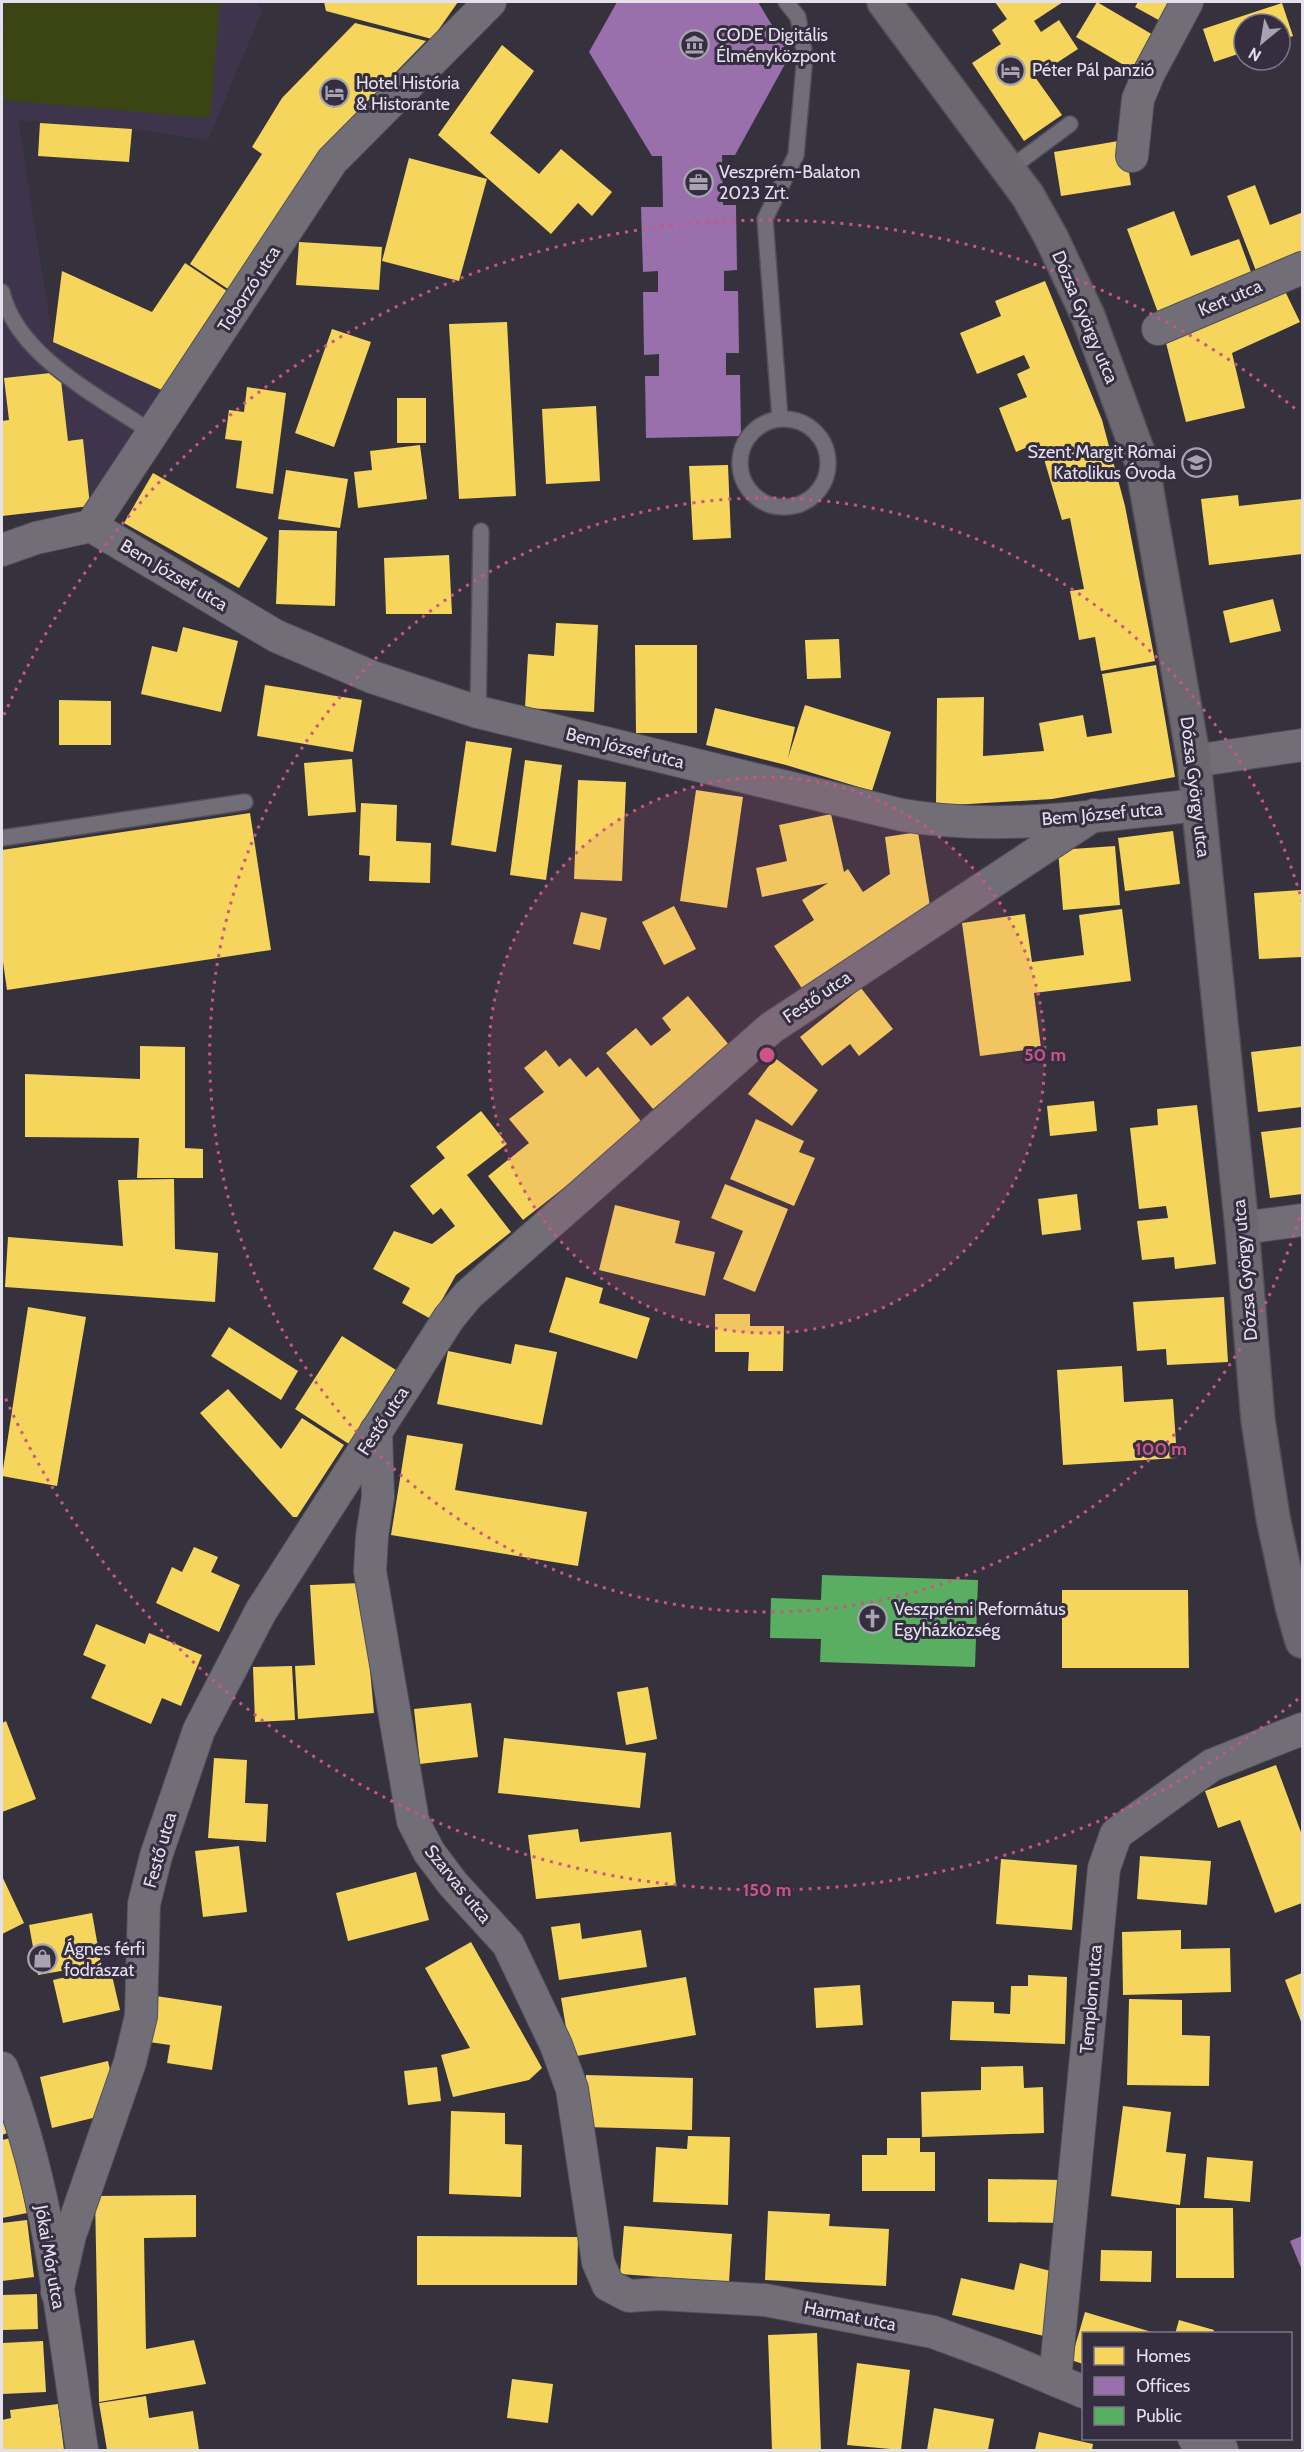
<svg xmlns="http://www.w3.org/2000/svg" width="1304" height="2452" font-family="Cabin,sans-serif">
  <style>
    .built { fill: #3e354d }
    .green { fill: #3b4413 }
    .homes { fill: #f6d55c }
    .offices { fill: #9970ab }
    .public { fill: #5aae61 }
    .lines { fill: none; stroke-linecap: round; stroke-linejoin: round }
    .lane-casing { stroke: #524f58; stroke-width: 18 }
    .street-casing { stroke: #524f58; stroke-width: 34 }
    .secondary-casing { stroke: #524f58; stroke-width: 36 }
    .lane { stroke: #726e77; stroke-width: 15 }
    .street { stroke: #726e77; stroke-width: 32 }
    .secondary { stroke: #6c686f; stroke-width: 33 }
    .ring { fill: none; stroke: #cc5486; stroke-width: 3; stroke-dasharray: 3 6 }
    .labels { text-anchor: middle; dominant-baseline: central; stroke-width: 6; stroke-linejoin: round; paint-order: stroke }
    .poi-label { font-size: 18px; fill: #e4e0ec; stroke: #352e41; text-anchor: start }
    .street-label { font-size: 18px; fill: #e4e0ec; stroke: #352e41 }
    .centre { fill: #cc5486; stroke: #352e41; stroke-width: 3 }
    .ring-label { font-size: 18px; text-anchor: middle; font-weight: bold; fill: #cc5486; stroke: #352e41; stroke-width: 6; stroke-linejoin: round; paint-order: stroke }
  </style>
  <rect width="100%" height="100%" fill="#36323d"/>
  <polygon class="built" points="2,2 256,2 262,11 208,140 132,129 18,120 53,342 164,391 90,506 2,516"/>
  <polygon class="green" points="4,2 220,2 210,118 2,100"/>
  <g class="homes">
    <polygon points="324,2 458,2 432,39 326,11"/>
    <polygon points="995,2 1063,2 1034,21 1041,32 1059,20 1078,49 1035,77 1062,115 1024,141 972,63 1001,44 992,30 1007,19"/>
    <polygon points="1097,2 1160,39 1139,74 1076,37"/>
    <polygon points="1138,2 1176,2 1164,23 1135,7"/>
    <polygon points="1282,3 1293,36 1280,40 1280,24 1244,24 1244,52 1214,62 1203,29"/>
    <polygon points="355,23 426,41 328,142 231,291 190,264 262,154 252,147 282,98"/>
    <polygon points="502,45 534,71 490,133 539,174 561,149 612,192 592,216 578,203 551,234 438,135"/>
    <polygon points="40,123 132,129 129,162 38,156"/>
    <polygon points="1124,140 1131,185 1061,196 1054,152"/>
    <polygon points="409,158 487,179 459,281 382,261"/>
    <polygon points="1255,185 1270,225 1301,213 1302,216 1302,259 1258,276 1227,196"/>
    <polygon points="1174,211 1191,256 1239,239 1255,283 1160,318 1127,229"/>
    <polygon points="299,242 382,247 379,290 296,285"/>
    <polygon points="185,263 230,293 164,391 53,342 62,271 152,312"/>
    <polygon points="1045,281 1102,420 1125,506 1155,661 1101,671 1095,637 1079,640 1070,591 1084,589 1070,518 1062,520 1039,442 1016,452 999,408 1027,397 1017,374 1030,368 1024,355 977,374 960,333 1001,316 995,301"/>
    <polygon points="1282,285 1300,322 1232,353 1245,408 1186,422 1165,339"/>
    <polygon points="507,322 516,496 459,499 449,324"/>
    <polygon points="332,329 371,342 334,447 295,433"/>
    <polygon points="60,372 68,441 83,439 90,506 2,516 2,421 9,420 4,378"/>
    <polygon points="247,387 286,393 273,494 236,488 242,441 225,439 229,410 244,412"/>
    <rect x="397" y="398" width="29" height="45"/>
    <polygon points="596,406 600,481 546,484 542,409"/>
    <polygon points="420,445 427,499 358,508 354,472 372,470 370,451"/>
    <polygon points="728,465 731,538 693,540 689,466"/>
    <polygon points="286,470 348,479 340,528 278,519"/>
    <polygon points="153,473 268,538 239,588 124,523"/>
    <polygon points="1238,495 1239,506 1302,499 1302,554 1209,565 1201,499"/>
    <polygon points="279,530 337,531 335,606 276,604"/>
    <polygon points="449,555 452,614 386,614 384,558"/>
    <polygon points="1273,599 1281,631 1230,643 1223,611"/>
    <polygon points="556,623 598,625 594,712 525,708 528,654 554,656"/>
    <polygon points="183,627 238,641 221,712 141,694 152,646 177,652"/>
    <polygon points="839,639 841,678 807,679 805,640"/>
    <polygon points="635,645 697,645 697,733 636,733"/>
    <polygon points="1156,665 1175,777 1052,799 936,806 937,698 984,697 983,756 1044,751 1039,723 1083,715 1087,737 1112,733 1102,674"/>
    <polygon points="265,685 362,700 353,752 257,736"/>
    <polygon points="59,700 111,701 111,745 59,745"/>
    <polygon points="805,705 891,732 872,791 786,765 706,745 715,708 795,727 788,758"/>
    <polygon points="466,741 512,748 496,852 451,845"/>
    <polygon points="352,759 356,812 308,816 304,763"/>
    <polygon points="525,760 562,765 546,880 510,875"/>
    <polygon points="578,780 626,782 622,881 574,879"/>
    <polygon points="696,790 743,797 727,908 680,901"/>
    <polygon points="361,803 397,805 396,841 431,843 430,883 369,881 370,856 359,855"/>
    <polygon points="250,813 271,950 7,990 2,955 2,850"/>
    <polygon points="831,814 844,872 848,869 863,892 890,874 885,837 918,832 930,906 803,990 774,946 814,920 802,900 828,883 762,897 756,868 787,861 779,825"/>
    <polygon points="1173,831 1180,884 1125,891 1118,838"/>
    <polygon points="1115,846 1120,905 1063,910 1058,850"/>
    <polygon points="1302,890 1302,957 1259,959 1254,893"/>
    <polygon points="674,906 696,949 664,965 642,922"/>
    <polygon points="1122,909 1131,981 1034,993 1041,1048 980,1056 962,923 1025,914 1032,962 1084,955 1079,915"/>
    <polygon points="581,912 607,918 600,950 573,944"/>
    <polygon points="861,988 893,1029 859,1056 850,1044 822,1066 800,1037"/>
    <polygon points="688,996 730,1046 653,1109 606,1053 636,1028 651,1046 671,1030 662,1018"/>
    <polygon points="140,1046 185,1047 185,1148 203,1149 203,1178 137,1178 139,1138 25,1137 25,1074 140,1079"/>
    <polygon points="1302,1046 1302,1107 1258,1112 1251,1052"/>
    <polygon points="546,1050 559,1067 570,1058 586,1077 598,1067 644,1125 523,1220 488,1176 529,1143 509,1119 544,1092 524,1068"/>
    <polygon points="775,1058 818,1090 792,1126 748,1094"/>
    <polygon points="1094,1101 1097,1131 1050,1136 1047,1106"/>
    <polygon points="1197,1105 1216,1264 1175,1269 1174,1257 1142,1260 1137,1221 1168,1218 1166,1206 1139,1209 1130,1128 1158,1125 1157,1109"/>
    <polygon points="481,1111 507,1144 467,1175 511,1232 456,1275 431,1319 402,1303 410,1288 373,1269 394,1231 432,1244 455,1226 441,1208 433,1215 410,1186 445,1158 436,1147"/>
    <polygon points="756,1119 804,1141 799,1152 815,1158 794,1206 730,1179"/>
    <polygon points="1302,1127 1302,1194 1270,1198 1261,1132"/>
    <polygon points="174,1179 175,1249 218,1253 215,1302 5,1287 8,1237 123,1246 118,1180"/>
    <polygon points="725,1184 788,1209 755,1292 723,1279 743,1231 711,1218"/>
    <polygon points="1077,1194 1081,1230 1042,1235 1038,1199"/>
    <polygon points="615,1205 680,1221 675,1243 715,1252 705,1296 599,1270"/>
    <polygon points="566,1277 603,1288 599,1303 650,1318 637,1359 549,1332"/>
    <polygon points="1224,1297 1228,1362 1167,1365 1166,1349 1137,1351 1133,1302"/>
    <polygon points="28,1307 86,1317 57,1486 2,1476"/>
    <polygon points="715,1314 750,1314 750,1326 784,1326 783,1371 748,1371 749,1352 715,1352"/>
    <polygon points="229,1327 298,1371 281,1400 211,1356"/>
    <polygon points="342,1336 396,1370 349,1444 295,1409"/>
    <polygon points="515,1344 557,1352 542,1425 437,1404 448,1351 511,1364"/>
    <polygon points="1122,1366 1124,1402 1173,1399 1177,1458 1063,1465 1057,1370"/>
    <polygon points="228,1389 281,1449 302,1418 344,1445 297,1517 293,1517 200,1413"/>
    <polygon points="407,1435 463,1444 455,1490 587,1512 578,1566 391,1535"/>
    <polygon points="194,1547 218,1557 211,1572 240,1585 219,1632 156,1603 172,1567 182,1572"/>
    <polygon points="362,1583 374,1713 298,1719 295,1666 315,1665 310,1585"/>
    <polygon points="1062,1590 1188,1590 1189,1668 1062,1668"/>
    <polygon points="96,1624 145,1644 149,1633 202,1655 181,1706 162,1698 151,1724 91,1698 106,1665 83,1655"/>
    <polygon points="292,1666 295,1720 255,1722 253,1667"/>
    <polygon points="648,1687 657,1739 626,1745 617,1692"/>
    <polygon points="471,1703 478,1757 420,1764 414,1709"/>
    <polygon points="6,1721 36,1799 2,1812 2,1723"/>
    <polygon points="504,1738 646,1753 640,1808 498,1793"/>
    <polygon points="214,1758 247,1760 245,1803 268,1804 266,1842 208,1838"/>
    <polygon points="1276,1765 1302,1835 1302,1903 1275,1913 1240,1820 1218,1828 1205,1791"/>
    <polygon points="578,1829 580,1842 671,1832 676,1885 536,1899 528,1835"/>
    <polygon points="239,1846 247,1912 203,1917 195,1851"/>
    <polygon points="1140,1856 1211,1861 1207,1905 1137,1899"/>
    <polygon points="1001,1859 1077,1865 1072,1930 996,1924"/>
    <polygon points="416,1872 429,1920 348,1941 336,1893"/>
    <polygon points="2,1876 24,1923 2,1934"/>
    <polygon points="92,1913 101,1964 38,1975 29,1925"/>
    <polygon points="580,1923 582,1939 641,1930 647,1967 559,1980 551,1927"/>
    <polygon points="1181,1930 1181,1949 1230,1948 1231,1992 1123,1995 1122,1932"/>
    <polygon points="471,1942 542,2068 529,2080 453,2097 441,2055 470,2048 425,1968"/>
    <polygon points="110,1967 120,2010 63,2023 53,1980"/>
    <polygon points="1302,1973 1302,2024 1285,1980"/>
    <polygon points="1028,1975 1067,1977 1065,2044 950,2040 952,2001 994,2002 994,2013 1010,2014 1011,1986 1028,1986"/>
    <polygon points="686,1977 696,2035 571,2057 561,1998"/>
    <polygon points="860,1985 863,2025 816,2028 814,1988"/>
    <polygon points="156,1996 222,2006 212,2070 167,2063 170,2045 149,2042"/>
    <polygon points="1129,1999 1182,2000 1182,2035 1210,2036 1209,2086 1127,2085"/>
    <polygon points="108,2061 114,2088 101,2116 52,2128 40,2077"/>
    <polygon points="1023,2066 1024,2088 1043,2087 1044,2133 922,2137 921,2092 981,2090 981,2067"/>
    <polygon points="437,2067 441,2101 408,2105 404,2071"/>
    <polygon points="586,2075 693,2078 692,2130 585,2127"/>
    <polygon points="1123,2106 1171,2112 1166,2152 1186,2154 1180,2205 1111,2196"/>
    <polygon points="451,2111 505,2113 505,2144 522,2145 521,2197 449,2194"/>
    <polygon points="2,2119 7,2133 2,2135"/>
    <polygon points="688,2136 730,2137 728,2205 653,2202 656,2147 687,2149"/>
    <polygon points="11,2138 27,2213 2,2218 2,2140"/>
    <polygon points="887,2138 920,2138 920,2152 935,2152 935,2191 862,2191 862,2155 887,2155"/>
    <polygon points="1207,2157 1253,2161 1250,2202 1204,2198"/>
    <polygon points="988,2179 1063,2180 1063,2223 988,2222"/>
    <polygon points="196,2195 196,2237 144,2238 146,2349 194,2340 206,2384 99,2402 95,2196"/>
    <polygon points="1176,2208 1233,2208 1234,2278 1176,2278"/>
    <polygon points="768,2211 830,2214 829,2226 889,2229 886,2286 765,2280"/>
    <polygon points="27,2220 34,2277 2,2281 2,2223"/>
    <polygon points="624,2226 732,2234 729,2282 620,2274"/>
    <polygon points="417,2236 578,2237 577,2285 417,2285"/>
    <polygon points="1101,2250 1152,2251 1151,2282 1100,2281"/>
    <polygon points="1020,2263 1058,2273 1044,2336 952,2315 961,2278 1014,2290"/>
    <polygon points="37,2294 38,2329 2,2330 2,2295"/>
    <polygon points="1085,2312 1155,2333 1155,2334 1084,2334 1083,2364 1071,2360"/>
    <polygon points="1179,2320 1214,2330 1213,2334 1175,2334"/>
    <polygon points="817,2333 821,2450 772,2450 768,2335"/>
    <polygon points="43,2341 46,2392 2,2394 2,2343"/>
    <polygon points="857,2363 910,2370 901,2450 847,2445"/>
    <polygon points="512,2379 553,2384 548,2423 507,2418"/>
    <polygon points="146,2396 149,2418 193,2411 199,2450 107,2450 99,2403"/>
    <polygon points="58,2404 64,2450 2,2450 2,2420 11,2418 10,2410"/>
    <polygon points="934,2408 994,2419 988,2450 927,2450"/>
    <polygon points="1039,2432 1093,2444 1092,2450 1035,2450"/>
  </g>
  <g class="offices">
    <polygon points="617,2 758,2 790,55 735,155 722,155 723,205 736,205 737,270 724,271 724,291 738,291 739,353 726,353 726,375 740,375 741,436 646,438 645,376 659,376 659,354 644,355 643,292 658,292 658,271 643,272 641,207 663,207 662,156 652,156 589,52"/>
    <polygon points="1302,2236 1302,2270 1290,2241"/>
  </g>
  <polygon class="public" points="822,1575 978,1580 975,1667 820,1662 821,1639 770,1638 771,1598 821,1600"/>
  <g class="lines">
    <defs>
      <g id="lane">
        <polyline points="1008,170 1070,124"/>
        <path d="M2,292C17,357 102,398 154,434"/>
        <circle cx="784" cy="463" r="44"/>
        <polyline points="780,419 765,219 796,155 805,56 798,17 786,2"/>
        <polyline points="478,712 481,531"/>
        <polyline points="2,838 245,802"/>
      </g>
      <g id="street">
        <polyline points="1132,156 1138,99 1149,73 1187,2"/>
        <polyline points="1158,329 1302,268"/>
        <path d="M91,526L276,636L372,677L478,712L902,815C1000,832 1100,815 1198,805"/>
        <polyline points="2,550 36,538 91,526 332,161 490,2"/>
        <polyline points="1194,761 1302,745"/>
        <polyline points="1242,1228 1302,1220"/>
        <polyline points="376,1431 378,1497 372,1536 370,1571 413,1821 429,1852 453,1884 508,1944 556,2045 572,2089 598,2262 608,2285 629,2296 659,2294 765,2300 933,2332 998,2356 1084,2392"/>
        <path d="M2,2068C50,2188 62,2323 82,2450"/>
        <polyline points="57,2292 70,2235 130,2062 141,2016 144,1904 156,1856 199,1730 261,1611 449,1318 468,1295 771,1028 1094,815"/>
        <polyline points="1055,2380 1104,1868 1116,1834 1181,1787 1212,1765 1302,1729"/>
        <polyline points="1194,2438 1222,2450"/>
      </g>
      <polyline id="secondary" points="884,2 1028,196 1051,237 1088,316 1142,463 1194,761 1242,1228 1258,1420 1273,1518 1292,1606 1302,1641"/>
    </defs>
    <use href="#lane" class="lane-casing"/>
    <use href="#street" class="street-casing"/>
    <use href="#secondary" class="secondary-casing"/>
    <use href="#lane" class="lane"/>
    <use href="#street" class="street"/>
    <use href="#secondary" class="secondary"/>
  </g>
  <circle cx="767" cy="1055" r="278" fill="#cc5486" fill-opacity=".12"/>
  <g class="ring">
    <circle cx="767" cy="1055" r="278"/>
    <path d="M1302 1209A557 557 0 1 1 1302 901"/>
    <path d="M1298 1699A835 835 0 0 1 4 1395M4 715A835 835 0 0 1 1298 411"/>
  </g>
  <defs>
    <symbol id="museum-ring" viewBox="-11 -11 22 22"><circle r="9.5" fill="#352e41" stroke="#a7a3af" stroke-width="1.5"/><path d="M0-6L6-3V-2H-6V-3ZM-5-1h2V3h-2ZM-1-1h2V3h-2ZM3-1h2V3H3ZM-6 4H6V6H-6Z" fill="#a7a3af"/></symbol>
    <symbol id="hotel-ring" viewBox="-11 -11 22 22"><circle r="9.5" fill="#352e41" stroke="#a7a3af" stroke-width="1.5"/><path d="M-6-4.5h1.5V1H6V5H4.5V3h-9V5H-6ZM-4 0a1.8 1.8 0 1 1 3.6 0ZM.5 0V-2.5h3Q6-2.5 6 0Z" fill="#a7a3af"/></symbol>
    <symbol id="office-ring" viewBox="-11 -11 22 22"><circle r="9.5" fill="#352e41" stroke="#a7a3af" stroke-width="1.5"/><path d="M-6-3h4V-5.5h4V-3h4V5H-6ZM-1-4.5V-3h2v-1.5ZM-6 0V1H6V0Z" fill="#a7a3af"/></symbol>
    <symbol id="school-ring" viewBox="-11 -11 22 22"><circle r="9.5" fill="#352e41" stroke="#a7a3af" stroke-width="1.5"/><path d="M0-5L7-2L0 1L-7-2ZM-4 1L0 2.5L4 1V4Q0 6-4 4Z" fill="#a7a3af"/></symbol>
    <symbol id="church-ring" viewBox="-11 -11 22 22"><circle r="9.5" fill="#352e41" stroke="#a7a3af" stroke-width="1.5"/><path d="M-1.2-6h2.4v3.5h3.3v2.4h-3.3V6h-2.4V-.1h-3.3v-2.4h3.3Z" fill="#a7a3af"/></symbol>
    <symbol id="shop-ring" viewBox="-11 -11 22 22"><circle r="9.5" fill="#352e41" stroke="#a7a3af" stroke-width="1.5"/><path d="M-5-2.5h2.3a2.7 3.5 0 0 1 5.4 0H5L5.5 6h-11ZM-1.5-2.5h3a1.5 2.3 0 0 0-3 0Z" fill="#a7a3af"/></symbol>
  </defs>
  <g fill-rule="evenodd">
    <use href="#museum-ring" x="678" y="28" width="33" height="33"/>
    <use href="#hotel-ring" x="994" y="54" width="33" height="33"/>
    <use href="#hotel-ring" x="318" y="76" width="33" height="33"/>
    <use href="#office-ring" x="682" y="166" width="33" height="33"/>
    <use href="#school-ring" x="1180" y="446" width="33" height="33"/>
    <use href="#church-ring" x="856" y="1602" width="33" height="33"/>
    <use href="#shop-ring" x="26" y="1942" width="33" height="33"/>
  </g>
  <g class="labels">
    <g class="poi-label">
      <text x="716" y="35">CODE Digitális<tspan x="716" dy="21">Élményközpont</tspan></text>
      <text x="1032" y="70">Péter Pál panzió</text>
      <text x="356" y="83">Hotel História<tspan x="356" dy="21">&amp; Historante</tspan></text>
      <text x="719" y="172">Veszprém-Balaton<tspan x="719" dy="21">2023 Zrt.</tspan></text>
      <text x="1176" y="452" text-anchor="end">Szent Margit Római<tspan x="1176" dy="21">Katolikus Óvoda</tspan></text>
      <text x="894" y="1609">Veszprémi Református<tspan x="894" dy="21">Egyházközség</tspan></text>
      <text x="64" y="1949">Ágnes férfi<tspan x="64" dy="21">fodrászat</tspan></text>
    </g>
    <g class="street-label">
      <text transform="translate(249 289) rotate(-57)">Toborzó utca</text>
      <text transform="translate(1230 298) rotate(-23)">Kert utca</text>
      <text transform="translate(1085 317) rotate(67)">Dózsa György utca</text>
      <text transform="translate(174 575) rotate(31)">Bem József utca</text>
      <text transform="translate(625 748) rotate(14)">Bem József utca</text>
      <text transform="translate(1195 787) rotate(83)">Dózsa György utca</text>
      <text transform="translate(1102 814) rotate(-5)">Bem József utca</text>
      <text transform="translate(817 997) rotate(-34)">Festő utca</text>
      <text transform="translate(1245 1270) rotate(-95)">Dózsa György utca</text>
      <text transform="translate(383 1421) rotate(-57)">Festő utca</text>
      <text transform="translate(160 1850) rotate(-74)">Festő utca</text>
      <text transform="translate(458 1884) rotate(51)">Szarvas utca</text>
      <text transform="translate(1091 1999) rotate(-85)">Templom utca</text>
      <text transform="translate(50 2257) rotate(80)">Jókai Mór utca</text>
      <text transform="translate(850 2316) rotate(11)">Harmat utca</text>
    </g>
  </g>
  <circle cx="767" cy="1055" r="9" class="centre"/>
  <g class="ring-label">
    <text x="1045" y="1061">50 m</text>
    <text x="1161" y="1455">100 m</text>
    <text x="767" y="1896">150 m</text>
  </g>
  <rect width="1304" height="2452" fill="none" stroke="#e4e0ec" stroke-width="6"/>
  <rect x="1082" y="2332" width="210" height="108" fill="#352e41" stroke="#7b7585" stroke-width="1.5"/>
  <rect x="1094" y="2347" width="30" height="18" fill="#f6d55c" stroke="#7b7585" stroke-width="1.5"/>
  <text x="1136" y="2362" font-size="18" fill="#e4e0ec">Homes</text>
  <rect x="1094" y="2377" width="30" height="18" fill="#9970ab" stroke="#7b7585" stroke-width="1.5"/>
  <text x="1136" y="2392" font-size="18" fill="#e4e0ec">Offices</text>
  <rect x="1094" y="2407" width="30" height="18" fill="#5aae61" stroke="#7b7585" stroke-width="1.5"/>
  <text x="1136" y="2422" font-size="18" fill="#e4e0ec">Public</text>
  <g transform="translate(1262 42) rotate(210)"><circle r="28" fill="#352e41" stroke="#7b7585" stroke-width="1.5"/>
  <path d="M0-4.5L10 22L0 15L-10 22Z" fill="#a7a3af"/>
  <text y="-9" font-size="16" font-weight="bold" text-anchor="middle" fill="#e4e0ec">N</text>
  </g>
</svg>
